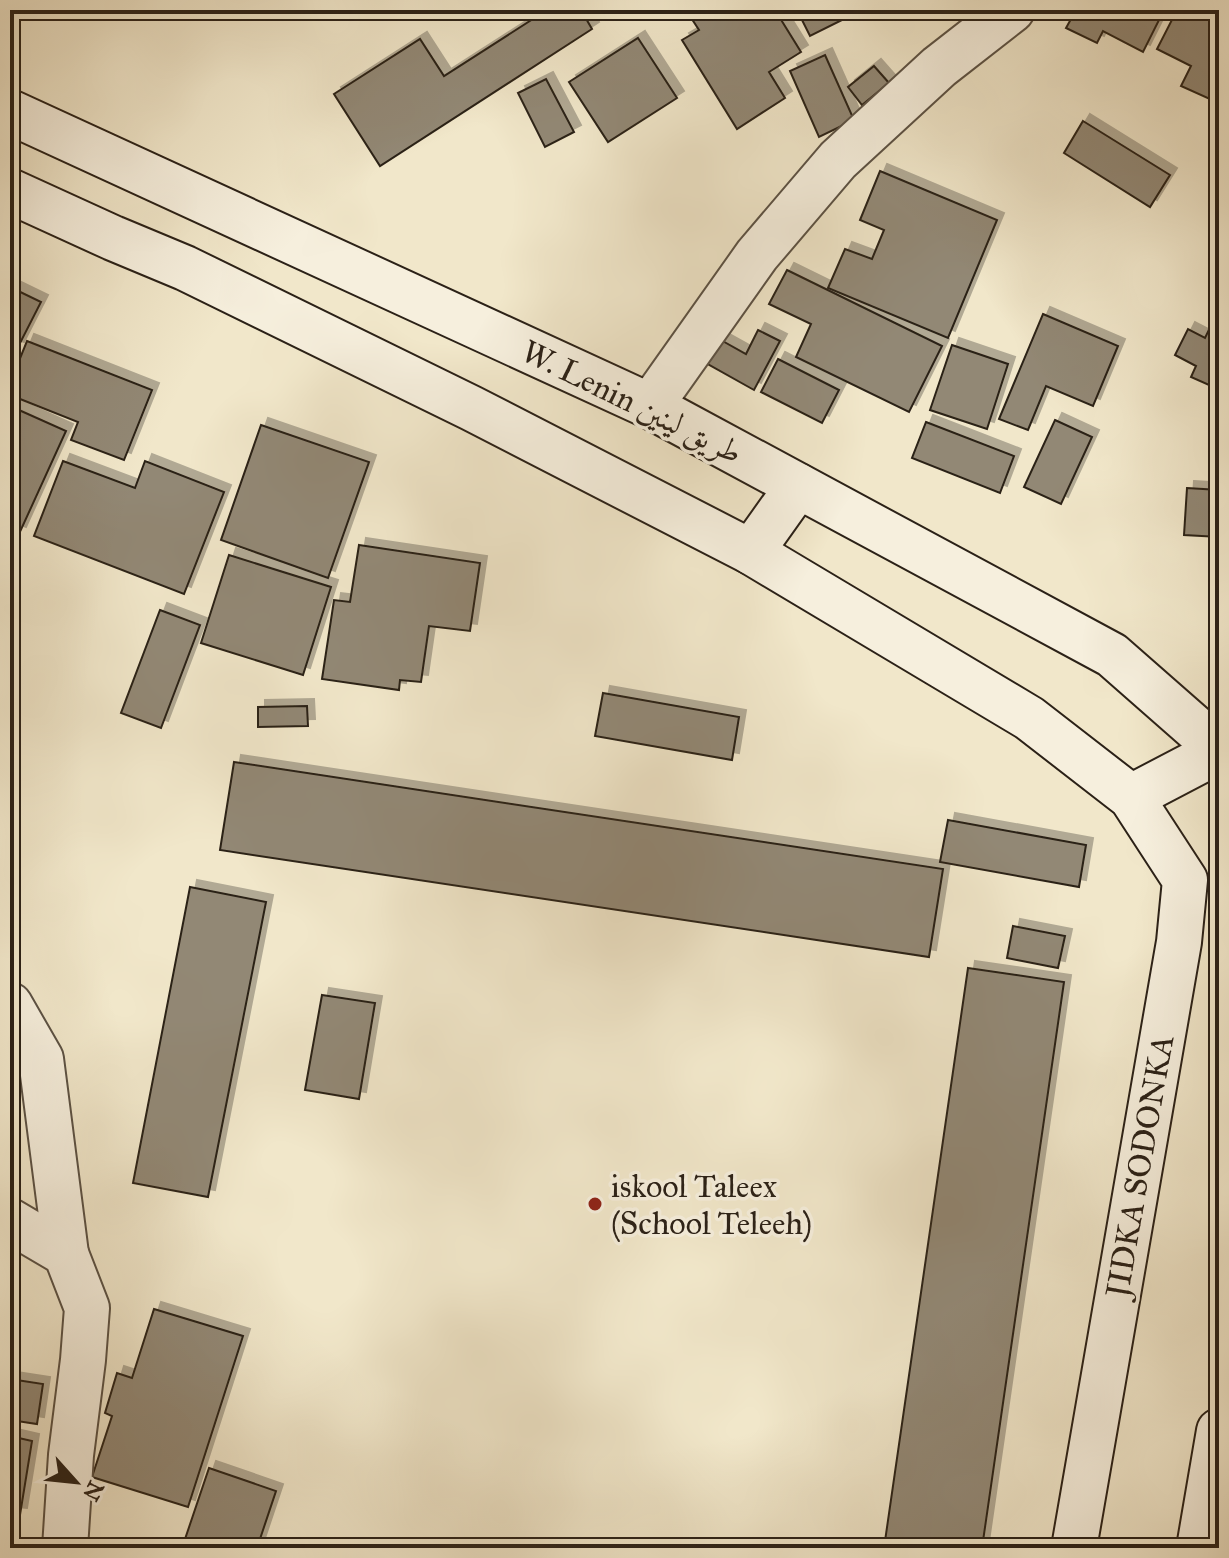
<svg xmlns="http://www.w3.org/2000/svg" width="1229" height="1558" font-family="'IM FELL Great Primer',Amiri,serif">
  <style>
    .building { fill: #928874; stroke: #2b2117; stroke-width: 2; filter: url(#shadow) }
    .lines { fill: none; stroke-linecap: round; stroke-linejoin: round }
    .street-casing { stroke: #5c5244; stroke-width: 48 }
    .secondary-casing { stroke: #2b2117; stroke-width: 48 }
    .street { stroke: #f6efdd; stroke-width: 44 }
    .secondary { stroke: #f6efdd; stroke-width: 44 }
    .poi-dot { fill: #8f2418; stroke: #f6efdd; stroke-width: 3 }
    .labels { text-anchor: middle; dominant-baseline: central; stroke-width: 7; stroke-linejoin: round; paint-order: stroke }
    .street-label { font-size: 32px; fill: #2b2117; stroke: #f6efdd }
    .poi-label { font-size: 32px; fill: #2b2117; stroke: #f6efdd; text-anchor: start }
  </style>
  <defs>
    <filter id="shadow"><feDropShadow dx="7" dy="-7" stdDeviation="0" flood-color="#0004"/></filter>
  </defs>
  <rect width="100%" height="100%" fill="#f1e7ca"/>
  <filter id="stains"><feTurbulence type="fractalNoise" baseFrequency=".0025" numOctaves="4"/><feColorMatrix values="0 0 0 0 .2 0 0 0 0 .09 0 0 0 0 .02 0 0 0 .5 -.17"/></filter>
  <radialGradient id="worn" r=".72"><stop offset=".6" stop-color="#630" stop-opacity="0"/><stop offset="1" stop-color="#630" stop-opacity=".3"/></radialGradient>
  <g class="building">
    <polygon points="547,10 581,10 592,29 380,166 334,94 420,39 444,76"/>
    <polygon points="686,10 775,10 801,52 769,72 785,98 737,129 682,40 699,30"/>
    <polygon points="797,10 862,10 810,36"/>
    <polygon points="1076,10 1164,10 1143,52 1103,31 1097,43 1066,28"/>
    <polygon points="1177,10 1211,10 1219,14 1219,87 1212,100 1181,86 1191,66 1157,49"/>
    <polygon points="638,38 677,98 608,142 569,82"/>
    <polygon points="825,55 854,120 819,137 790,71"/>
    <polygon points="874,66 889,83 862,105 848,87"/>
    <polygon points="546,79 574,132 545,147 518,93"/>
    <polygon points="1083,121 1170,175 1150,207 1064,153"/>
    <polygon points="880,171 997,220 948,338 828,288 845,249 872,259 884,230 860,220"/>
    <polygon points="787,270 942,346 909,412 796,357 811,324 769,304"/>
    <polygon points="10,287 41,302 17,349 10,346"/>
    <polygon points="1217,313 1219,314 1218,389 1191,377 1196,366 1175,355 1188,329 1205,338"/>
    <polygon points="1043,314 1118,346 1093,406 1046,386 1028,430 999,419"/>
    <polygon points="758,330 780,341 754,390 706,363 719,339 746,354"/>
    <polygon points="27,341 152,390 124,460 71,440 78,422 10,395 10,383"/>
    <polygon points="952,345 1008,364 987,429 930,410"/>
    <polygon points="778,359 839,390 822,423 761,392"/>
    <polygon points="10,406 66,431 19,534 10,530"/>
    <polygon points="1055,420 1092,437 1061,504 1024,487"/>
    <polygon points="926,422 1014,456 1000,493 912,458"/>
    <polygon points="261,425 369,462 328,578 221,540"/>
    <polygon points="63,461 135,488 145,461 224,492 184,594 34,536"/>
    <polygon points="1187,488 1219,490 1219,537 1184,535"/>
    <polygon points="359,545 480,563 470,631 429,626 421,682 400,680 399,690 322,679 334,600 350,602"/>
    <polygon points="229,555 331,587 303,675 201,643"/>
    <polygon points="160,610 200,625 161,728 121,713"/>
    <polygon points="603,693 739,717 732,760 595,736"/>
    <polygon points="307,706 308,726 258,727 258,707"/>
    <polygon points="234,762 943,869 929,957 220,850"/>
    <polygon points="948,820 1086,845 1079,887 940,862"/>
    <polygon points="190,887 266,902 208,1197 133,1183"/>
    <polygon points="1013,926 1065,936 1058,968 1007,958"/>
    <polygon points="968,968 1064,982 982,1548 884,1548"/>
    <polygon points="322,995 375,1003 359,1099 305,1090"/>
    <polygon points="154,1309 243,1336 188,1507 92,1477 112,1416 105,1413 117,1373 132,1378"/>
    <polygon points="10,1379 43,1384 37,1424 10,1420"/>
    <polygon points="10,1436 32,1441 20,1515 10,1514"/>
    <polygon points="209,1468 276,1491 257,1548 182,1548"/>
  </g>
  <g class="lines">
    <defs>
      <g id="street">
        <polyline points="650,406 757,255 838,160 939,67 1012,10"/>
        <polyline points="10,1005 41,1059 66,1254"/>
        <polyline points="10,1221 66,1254 87,1308 83,1360 71,1455 65,1548"/>
      </g>
      <g id="secondary">
        <polyline points="10,112 650,406 1112,655 1219,749"/>
        <polyline points="10,191 113,238 185,268 471,408 751,552 1029,718 1131,797 1185,880 1179,942 1074,1548"/>
        <polyline points="751,552 798,486"/>
        <polyline points="1131,797 1219,751"/>
        <polyline points="1199,1548 1219,1431"/>
      </g>
    </defs>
    <use href="#street" class="street-casing"/>
    <use href="#secondary" class="secondary-casing"/>
    <use href="#street" class="street"/>
    <use href="#secondary" class="secondary"/>
  </g>
  <circle class="poi-dot" cx="595" cy="1204" r="8"/>
  <g class="labels">
    <g class="street-label">
      <text transform="translate(632 402) rotate(26)">W. Lenin طريق لينين</text>
      <text transform="translate(1140 1166) rotate(-80)">JIDKA SODONKA</text>
    </g>
    <g class="poi-label">
      <text x="611" y="1186">iskool Taleex<tspan x="611" dy="37">(School Teleeh)</tspan></text>
    </g>
  </g>
  <rect width="1229" height="1558" fill="none" stroke="#f1e7ca" stroke-width="40"/>
  <rect x="12" y="12" width="1205" height="1534" fill="none" stroke="#2b2117" stroke-width="4"/>
  <rect x="20" y="20" width="1189" height="1518" fill="none" stroke="#2b2117" stroke-width="2"/>
  <g transform="translate(76 1482) rotate(117)" stroke="#f6efdd" stroke-width="6" paint-order="stroke">
  <path d="M0-6L14 30L0 20L-14 30Z" fill="#2b2117"/>
  <text y="-12" font-size="22" font-weight="bold" text-anchor="middle" fill="#2b2117">N</text>
  </g>
  <rect width="100%" height="100%" filter="url(#stains)"/>
  <rect width="100%" height="100%" fill="url(#worn)"/>
</svg>
